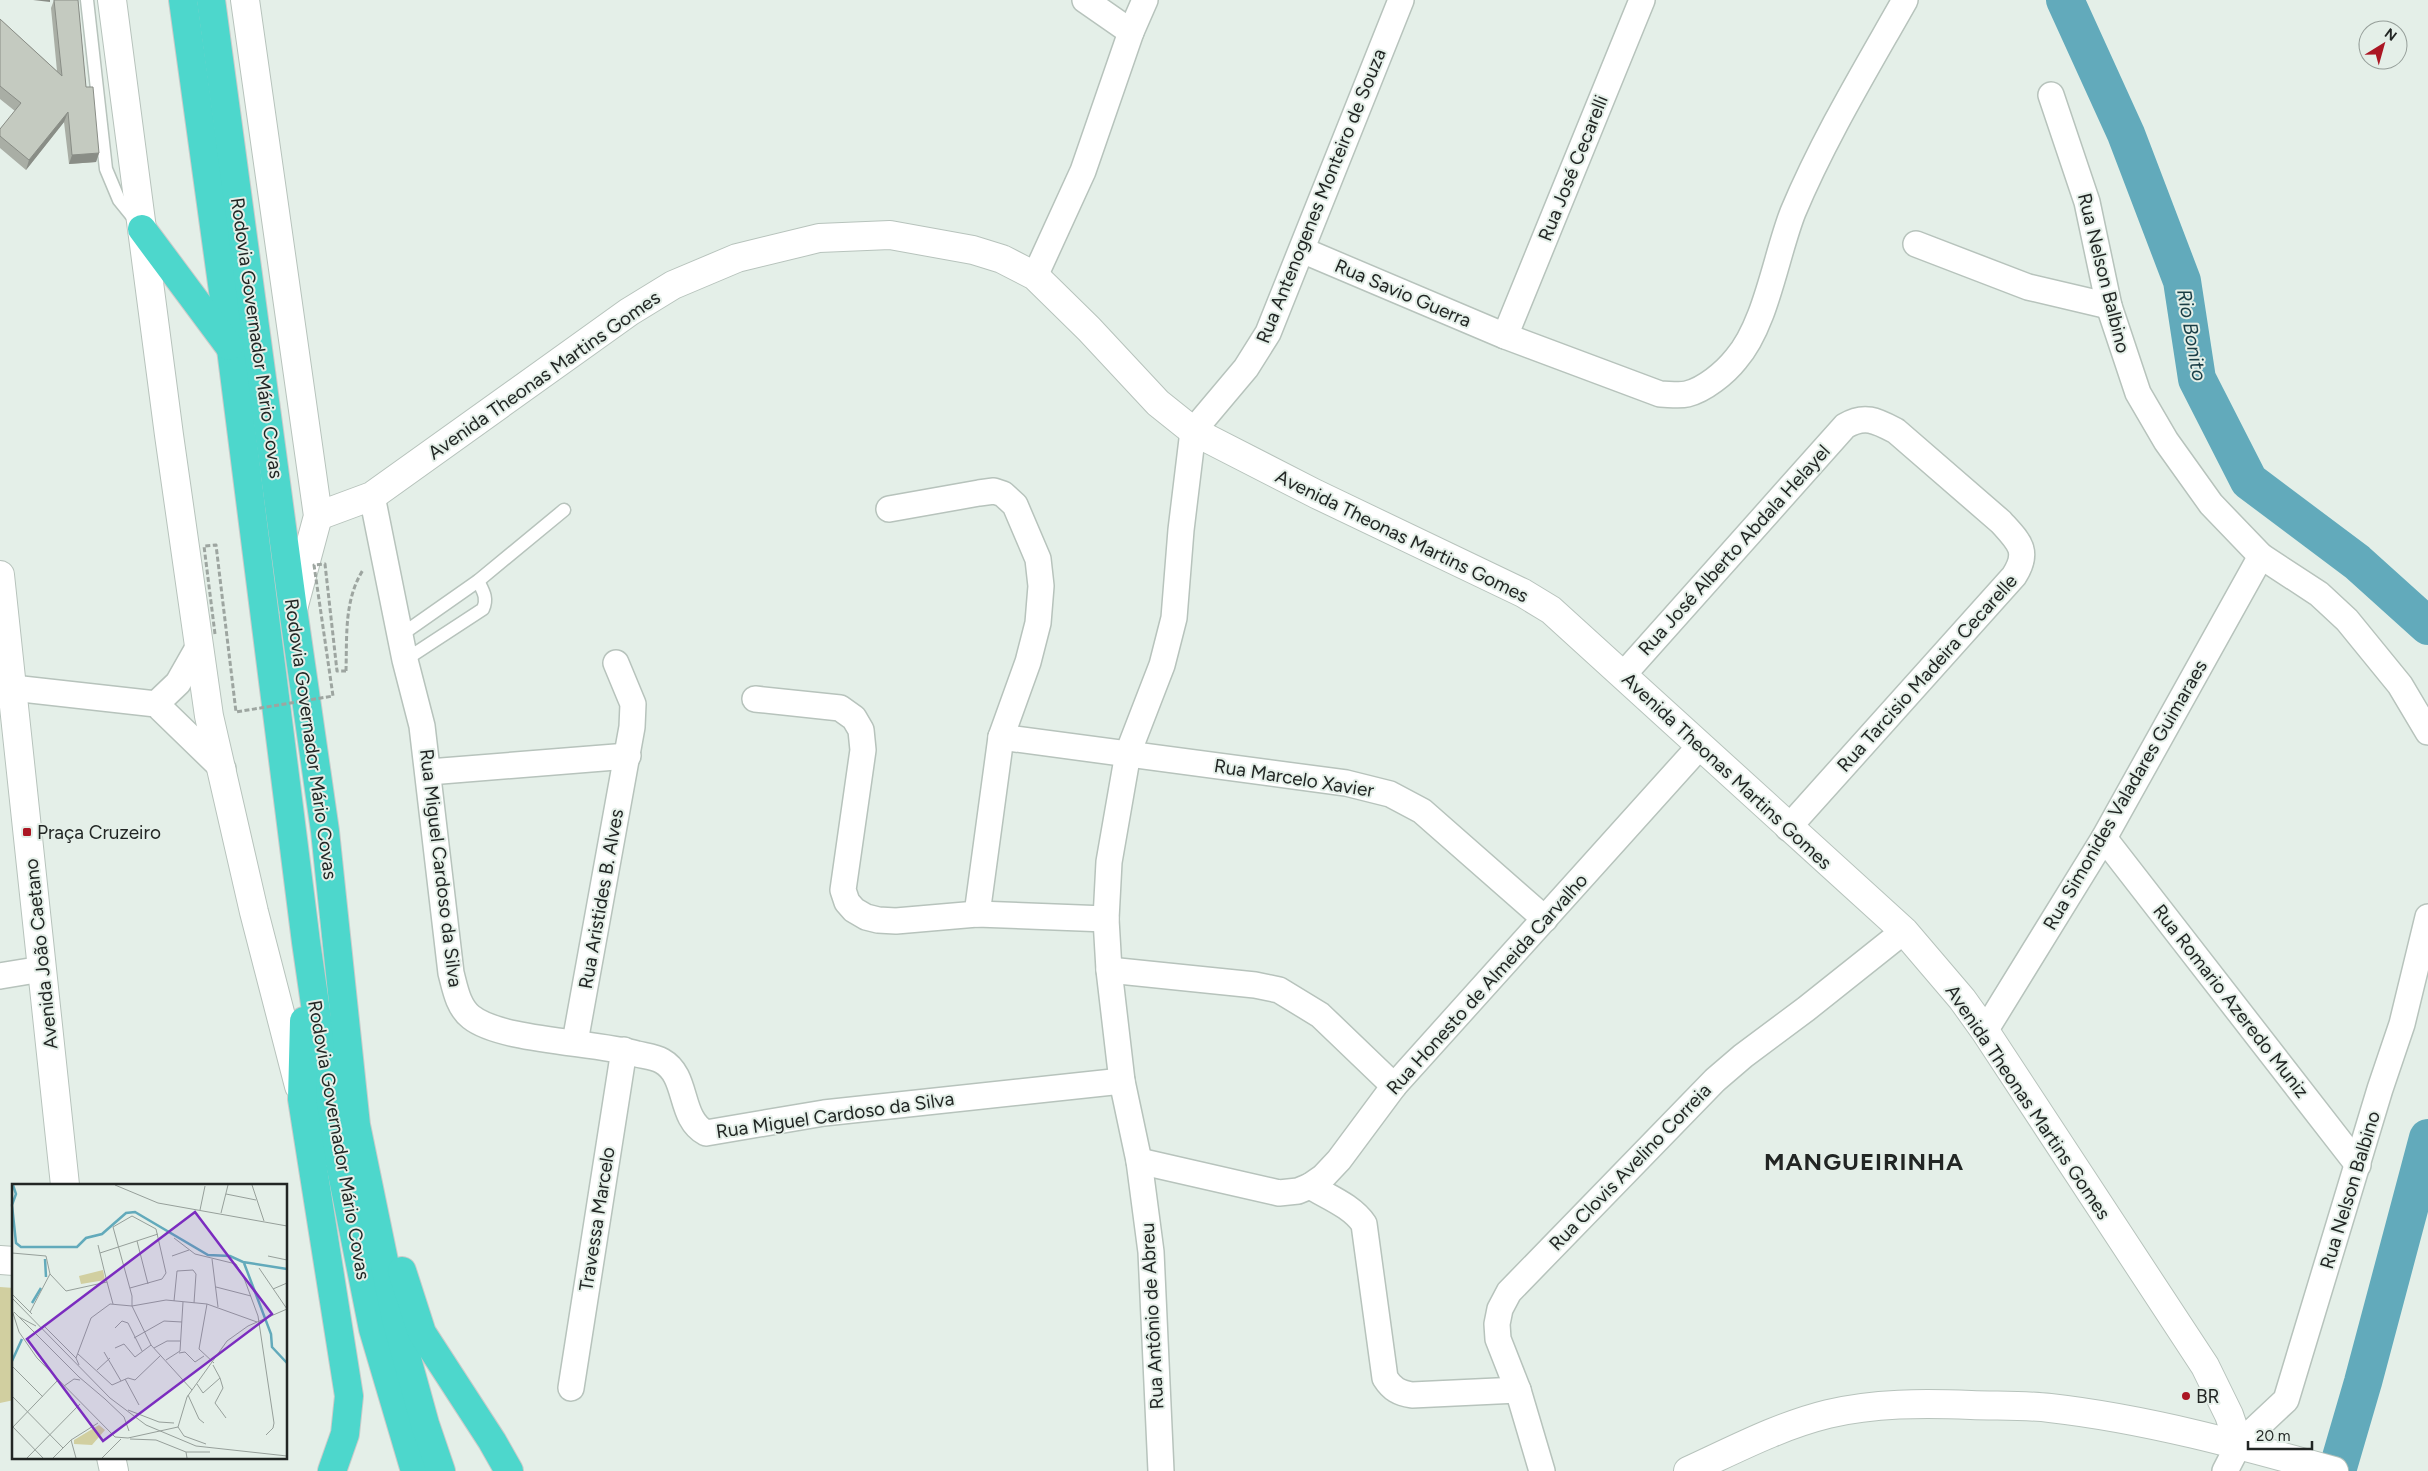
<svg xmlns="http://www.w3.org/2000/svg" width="2428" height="1471" font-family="Figtree,sans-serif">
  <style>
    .green { fill: #d1cfa0 }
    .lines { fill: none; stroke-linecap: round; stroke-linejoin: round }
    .river { stroke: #62aabb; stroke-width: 38 }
    .lane-casing { stroke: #b7c3bc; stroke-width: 15 }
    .street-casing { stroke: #b7c3bc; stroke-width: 28 }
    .secondary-casing { stroke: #b7c3bc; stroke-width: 30 }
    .highway-casing { stroke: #cacbca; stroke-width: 30 }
    .path { stroke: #9da5a0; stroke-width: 3; stroke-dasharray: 5 2.5; stroke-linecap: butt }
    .lane { stroke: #fff; stroke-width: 12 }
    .street { stroke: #fff; stroke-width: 25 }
    .secondary { stroke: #fff; stroke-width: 28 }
    .highway { stroke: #4dd7cc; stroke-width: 28 }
    .path-bridge { stroke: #9da5a0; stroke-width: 3; stroke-dasharray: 5 2.5; stroke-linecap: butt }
    .wall { fill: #a9aea5 }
    .shaded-wall { fill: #898d86 }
    .building { fill: #c4cac0; stroke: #898d86 }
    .poi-dot { fill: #ab1623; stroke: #e4efe8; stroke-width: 2 }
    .labels { text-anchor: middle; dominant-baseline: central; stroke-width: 4; stroke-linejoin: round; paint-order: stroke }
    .street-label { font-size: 19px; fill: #222624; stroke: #e4efe8 }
    .poi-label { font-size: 19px; fill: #222624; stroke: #e4efe8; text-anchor: start }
    .water-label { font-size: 20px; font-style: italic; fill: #1a3d45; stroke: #e4efe8 }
    .district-label { font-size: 24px; font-weight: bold; letter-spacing: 1px; fill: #222624; stroke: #e4efe8 }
    .inset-river { fill: none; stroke: #62aabb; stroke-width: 2.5 }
    .inset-road { fill: none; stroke: #969f9a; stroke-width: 1 }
    .view { fill: #7b2cbf; fill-opacity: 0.15; stroke: #7b2cbf; stroke-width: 2.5 }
    .inset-edge { fill: none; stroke: #222624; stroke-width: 2.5 }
  </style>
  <rect width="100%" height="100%" fill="#e4efe8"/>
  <polygon class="green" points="0,1287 14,1288 14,1400 0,1403"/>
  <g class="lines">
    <g class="river">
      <polyline points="2065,0 2126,134 2182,281 2197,379 2249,481 2357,562 2428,626"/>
      <polyline points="2337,1471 2363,1382 2428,1138"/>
    </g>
    <defs>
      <g id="lane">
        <polyline points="87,0 106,169 119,200 136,221"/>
        <polyline points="401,635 478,581 564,510"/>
        <path d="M405,660L483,609C488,598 483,591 478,581"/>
      </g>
      <g id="street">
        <polyline points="1131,32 1145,0"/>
        <polyline points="2051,95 2087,202 2109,306 2138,393 2166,441 2211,504 2261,556 2319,594 2347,620 2400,685 2428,732"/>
        <polyline points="1916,244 2028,287 2109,306"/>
        <path d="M1302,250L1505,336L1660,394C1668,394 1679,396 1687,394C1704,390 1725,373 1736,359C1766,325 1776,255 1793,212C1824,138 1866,69 1905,0"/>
        <polyline points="1035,276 1083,171 1131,32 1085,0"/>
        <polyline points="1505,336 1642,0"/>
        <path d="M372,496L405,660L422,726L451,973C455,988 458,1007 471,1017C501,1041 595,1042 637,1054C645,1056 655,1057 662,1061C689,1076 678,1118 706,1133L824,1113L1122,1081"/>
        <polyline points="889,509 979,493 994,491 1003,494 1015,505 1038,559 1041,586 1038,623 1028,662 1001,737 977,914"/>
        <path d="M1623,675L1845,426C1865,414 1877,421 1896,431L2001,522C2019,542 2030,551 2014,576L1788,828"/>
        <polyline points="13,688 156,704 223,769"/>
        <polyline points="755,699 840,708 854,718 861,730 863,750 843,890 847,902 854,910 866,917 878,920 896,921 977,914 1106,919"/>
        <polyline points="156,704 178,683 199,646"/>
        <polyline points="1001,737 1346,783 1390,794 1422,811 1545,919"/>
        <polyline points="429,772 628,756"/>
        <polyline points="2104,838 2358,1165"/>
        <polyline points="1109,970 1255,985 1279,990 1320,1015 1394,1086"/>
        <polyline points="0,976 42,969"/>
        <polyline points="1985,1031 2104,838 2261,556"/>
        <polyline points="575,1042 632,727 633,704 616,663"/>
        <polyline points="1139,1161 1279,1193 1298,1191 1310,1186 1323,1177 1339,1160 1394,1086 1699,747"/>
        <path d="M1310,1186C1328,1197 1352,1206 1364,1224L1385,1378C1392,1389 1399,1393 1412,1395L1518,1390"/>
        <polyline points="571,1388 624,1050"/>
        <polyline points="1161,1471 1151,1252 1139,1161 1122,1081 1109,970 1106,919 1109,862 1128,753 1162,665 1174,618 1181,530 1193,431 1246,368 1268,333 1401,0"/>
        <polyline points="1542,1471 1518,1390 1498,1339 1497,1324 1500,1309 1509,1292 1715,1080 1743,1056 1806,1009 1904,931"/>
        <polyline points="2225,1471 2239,1444 2286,1400 2380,1089 2402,1024 2428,917"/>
      </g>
      <g id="secondary">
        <polyline points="112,0 169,435 209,716 254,912 299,1086"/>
        <polyline points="245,0 318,516 293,609"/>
        <polyline points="318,516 372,496 629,312 673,285 737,258 819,238 890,235 973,250 1002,259 1035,276 1089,329 1158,403 1193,431 1316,494 1523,593 1551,610 1904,931 1962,999 1985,1031 2205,1366 2229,1415 2239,1444"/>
        <polyline points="0,575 65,1185"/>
        <polyline points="0,1260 14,1261"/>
        <polyline points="111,1457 114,1471"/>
        <path d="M1688,1471C1734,1450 1779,1426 1828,1414C1874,1403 1923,1403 1971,1405C1997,1406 2024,1405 2050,1408C2147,1419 2241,1445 2334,1471"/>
      </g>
      <g id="highway">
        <polyline points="183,0 231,349 306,942 333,1128 373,1329 415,1471"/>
        <polyline points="211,0 293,609 325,831 356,1125 396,1319 425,1424 441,1471"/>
        <polyline points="142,229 229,346"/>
        <polyline points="304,1021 302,1099 349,1396 345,1434 332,1471"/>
        <polyline points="402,1271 422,1333 492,1441 509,1471"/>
      </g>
    </defs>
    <use href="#lane" class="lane-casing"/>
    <use href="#street" class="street-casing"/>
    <use href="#secondary" class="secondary-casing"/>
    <use href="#highway" class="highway-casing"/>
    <path class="path" d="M346,671C347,636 344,600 363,570"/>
    <use href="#lane" class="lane"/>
    <use href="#street" class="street"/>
    <use href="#secondary" class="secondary"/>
    <use href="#highway" class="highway"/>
    <polyline class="path-bridge" points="215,634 204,546 216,545 236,712 333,696 314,565 325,564 337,671 346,671"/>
  </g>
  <polygon class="wall" points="54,0 78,0 86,87 99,153 96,162 69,164 64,122 26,170 0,148 0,129 15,111 0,99 0,19 57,71 51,8"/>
  <g class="shaded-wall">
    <polygon points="33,0 50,0 50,2"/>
    <polygon points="68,112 64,122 26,170 29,160"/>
    <polygon points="99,153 96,162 69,164 72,155"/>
  </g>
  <polygon class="building" points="54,0 78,0 86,87 93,87 99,153 72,155 68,112 29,160 0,136 0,129 21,103 0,86 0,19 62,76"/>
  <g class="poi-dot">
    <rect x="22" y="827" width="10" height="10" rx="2.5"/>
    <circle cx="2186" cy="1396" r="5"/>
  </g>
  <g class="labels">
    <g class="street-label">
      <text transform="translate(1573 168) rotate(-68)">Rua José Cecarelli</text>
      <text transform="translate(1321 196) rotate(-68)">Rua Antenogenes Monteiro de Souza</text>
      <text transform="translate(2104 273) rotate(76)">Rua Nelson Balbino</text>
      <text transform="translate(1403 293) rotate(23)">Rua Savio Guerra</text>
      <text transform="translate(257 338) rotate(82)">Rodovia Governador Mário Covas</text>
      <text transform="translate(544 375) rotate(-35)">Avenida Theonas Martins Gomes</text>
      <text transform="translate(1402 536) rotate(26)">Avenida Theonas Martins Gomes</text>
      <text transform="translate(1734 550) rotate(-48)">Rua José Alberto Abdala Helayel</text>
      <text transform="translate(1927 673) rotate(-48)">Rua Tarcisio Madeira Cecarelle</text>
      <text transform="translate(311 739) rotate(82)">Rodovia Governador Mário Covas</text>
      <text transform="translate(1727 771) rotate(43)">Avenida Theonas Martins Gomes</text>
      <text transform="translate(1294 778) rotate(9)">Rua Marcelo Xavier</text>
      <text transform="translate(2125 795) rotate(-60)">Rua Simonides Valadares Guimaraes</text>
      <text transform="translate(441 868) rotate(83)">Rua Miguel Cardoso da Silva</text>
      <text transform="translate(601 899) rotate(-80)">Rua Aristides B. Alves</text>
      <text transform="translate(41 954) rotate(-96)">Avenida João Caetano</text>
      <text transform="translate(1487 984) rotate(-48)">Rua Honesto de Almeida Carvalho</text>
      <text transform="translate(2231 1001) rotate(52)">Rua Romario Azeredo Muniz</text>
      <text transform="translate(2028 1102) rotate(56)">Avenida Theonas Martins Gomes</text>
      <text transform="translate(835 1115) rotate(-8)">Rua Miguel Cardoso da Silva</text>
      <text transform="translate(339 1140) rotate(80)">Rodovia Governador Mário Covas</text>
      <text transform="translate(1630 1167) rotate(-46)">Rua Clovis Avelino Correia</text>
      <text transform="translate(2350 1190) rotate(-73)">Rua Nelson Balbino</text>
      <text transform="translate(597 1219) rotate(-81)">Travessa Marcelo</text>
      <text transform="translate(1152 1316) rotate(-93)">Rua Antônio de Abreu</text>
    </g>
    <g class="poi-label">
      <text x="37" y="832">Praça Cruzeiro</text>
      <text x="2196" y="1396">BR</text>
    </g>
    <g class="water-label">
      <text transform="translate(2192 335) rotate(80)">Rio Bonito</text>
    </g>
    <g class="district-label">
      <text x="1864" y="1161">MANGUEIRINHA</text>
    </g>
  </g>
  <g transform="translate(12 1184)">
    <rect width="275" height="275" fill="#e4efe8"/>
    <path d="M91,86L93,96L69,100L67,92ZM87,241L93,246L80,261L62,260V256Z" fill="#d1cfa0"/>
    <path class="inset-river" d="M1,1L4,10L0,21L4,59L9,63H65L74,54L90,50L114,29L123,28L196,71L218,72L231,78L275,85M33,75L34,93M232,79L259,150L260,163L275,179M20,119L29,104M0,177L10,155"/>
    <path class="inset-road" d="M103,1L146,19L275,42M240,1L252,37M214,10L244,16M188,26L193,2M209,29L216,1M162,54L183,70L224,80L232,94L246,132L262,239L261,244L254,251M125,57L136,100M86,61L95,98M0,69L34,72L38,90L54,107L95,98L101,120M88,69L146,50M160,72L177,66M256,72L275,76M200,75L206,123M247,84L275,125M204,103L239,112M118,104L150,95L154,89L144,45L120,32L101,43L120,112V122L139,161L180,206M261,105L275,99M0,110L20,130M0,114L98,214L134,241L184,262L275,272M162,117L165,87L181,86L184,90L182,119M195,120L187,165L202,179M0,126L7,148L25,174L103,253L116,254L166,243M2,128L67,193L93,215M18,128L38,90M7,133L24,142M31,141L64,174L67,181M103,144L110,137L116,139L130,167M122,154L152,137L170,138M103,164L112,160L123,173L139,161M142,164L155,157H168M92,168L109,197M167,169L173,168L183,178L192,172M66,170L100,201L116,194L123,196L149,171M64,174L79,134L98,120L120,122L154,116L195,120L245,138M154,176L168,167L171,118M1,183L31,213M85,186L98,174M208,194L211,204L203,219L214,234M113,195L127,221M185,200L191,209L208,194L201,181M52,202L62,195L68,196M176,211L187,235L192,239M0,212L51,264M93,215L112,233L117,247M116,226L147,238L162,239M0,242L31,274M166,243L175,213L215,157L236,142L275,125M166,243L172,252L194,260M0,244L46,196M118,255L144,256L174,268L175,274M59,256L64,274M174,268H198M15,274L68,220M41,274L59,256L86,239M90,274L109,255"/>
    <path class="view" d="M183,28L260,130L91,257L15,155Z"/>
    <rect width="275" height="275" class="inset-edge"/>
  </g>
  <g transform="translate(2383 45) rotate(37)"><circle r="24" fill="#e4efe8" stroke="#969f9a"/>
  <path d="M0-4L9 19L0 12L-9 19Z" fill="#ab1623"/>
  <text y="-8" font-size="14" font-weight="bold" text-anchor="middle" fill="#222624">N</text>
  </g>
  <path d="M2248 1441v8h64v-8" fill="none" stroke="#222624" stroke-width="2.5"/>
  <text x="2256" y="1441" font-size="15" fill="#222624" stroke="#e4efe8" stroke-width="4" paint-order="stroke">20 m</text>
</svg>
